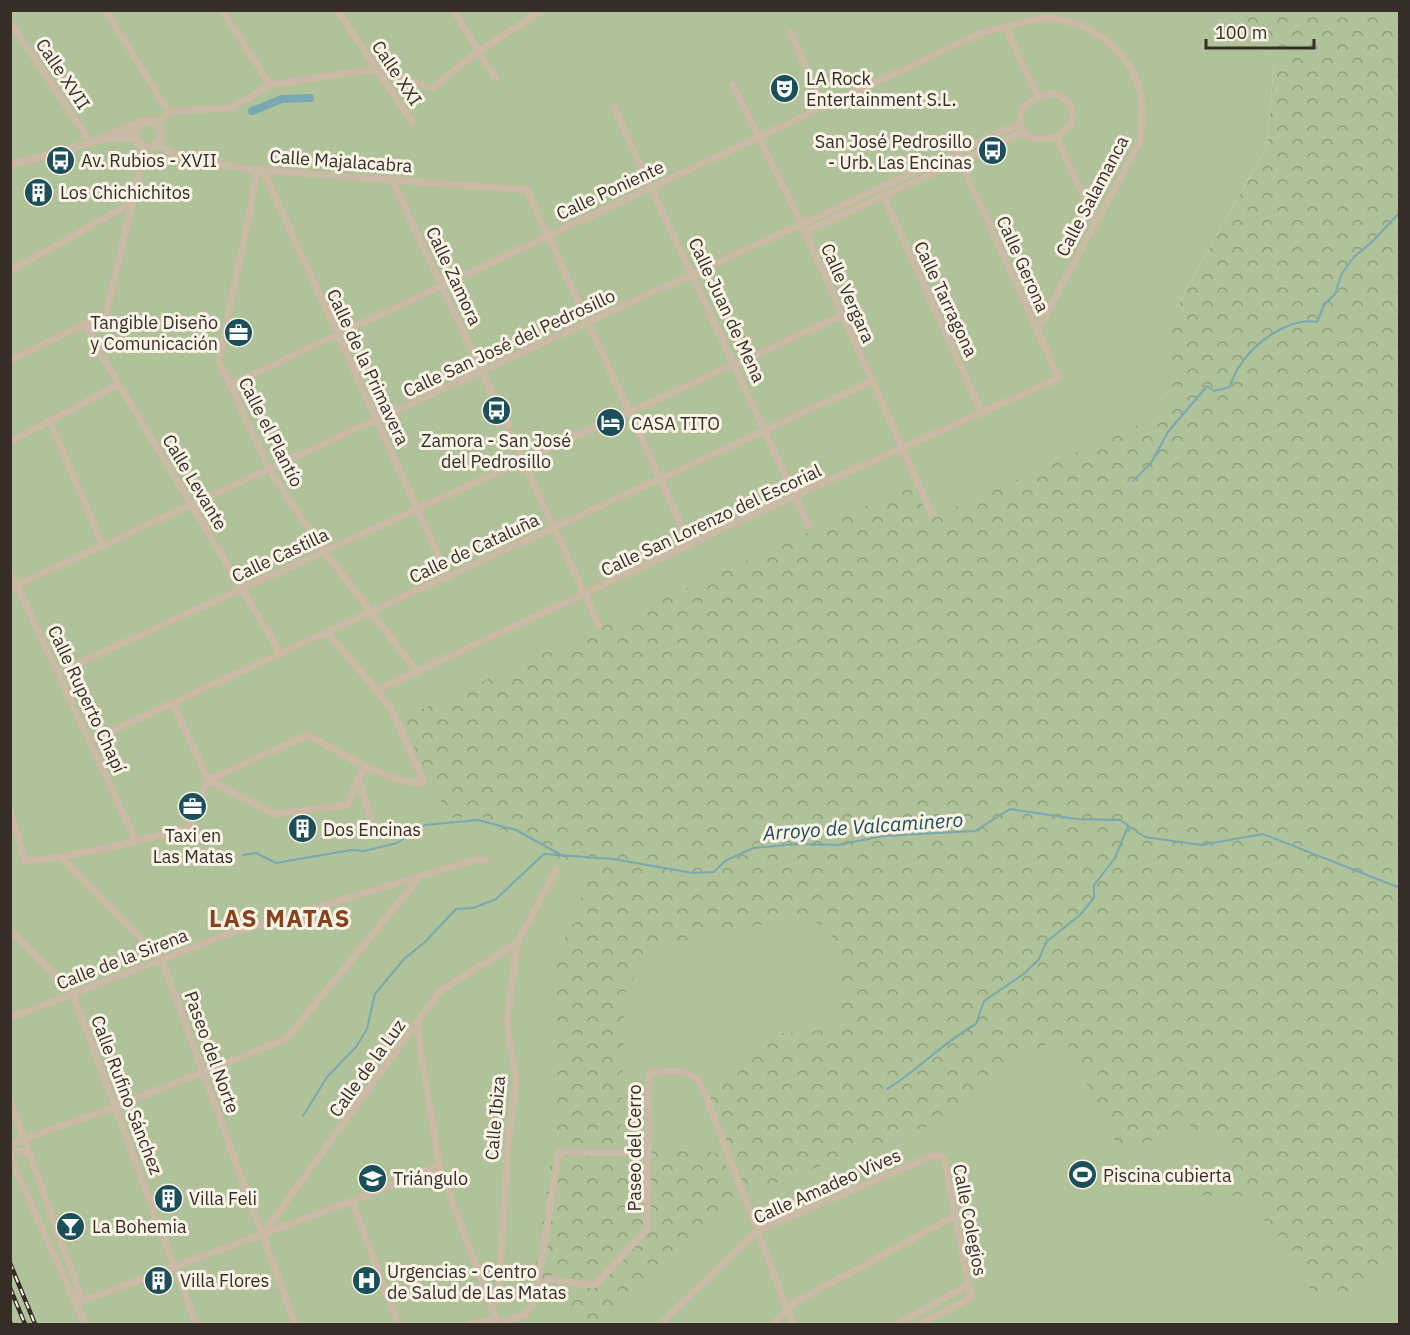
<svg xmlns="http://www.w3.org/2000/svg" width="1410" height="1335" font-family="'IBM Plex Sans',sans-serif">
  <style>
    .green { fill: #b0c299 }
    .forest { fill: url(#forest-crowns) }
    .lines { fill: none; stroke-linecap: round; stroke-linejoin: round }
    .stream { stroke: #78a9b1; stroke-width: 2 }
    .canal { stroke: #78a9b1; stroke-width: 8 }
    .minor { stroke: #cbbaa5; stroke-width: 7 }
    .tertiary { stroke: #cbbaa5; stroke-width: 8 }
    .rail-casing { stroke: #372d27; stroke-width: 4.5 }
    .rail { stroke: #faf3e6; stroke-width: 2; stroke-dasharray: 7; stroke-linecap: butt }
    .labels { text-anchor: middle; dominant-baseline: central; stroke-width: 6; stroke-linejoin: round; paint-order: stroke }
    .street-label { font-size: 18px; fill: #372d27; stroke: #faf3e6 }
    .poi-label { font-size: 18px; fill: #372d27; stroke: #faf3e6; text-anchor: start }
    .water-label { font-size: 20px; font-style: italic; fill: #1b4f5a; stroke: #faf3e6 }
    .district-label { font-size: 24px; font-weight: bold; letter-spacing: 1.5px; fill: #89411d; stroke: #faf3e6 }
  </style>
  <defs>
    <pattern id="forest-crowns" width="20" height="18" patternUnits="userSpaceOnUse" patternTransform="scale(1.5)"><rect width="20" height="18" fill="#b0c299"/><path d="M2 6a3 3 0 1 1 6 0M12 15a3 3 0 1 1 6 0" fill="none" stroke="#909e7d"/></pattern>
  </defs>
  <rect width="100%" height="100%" fill="#f3e9da"/>
  <polygon class="green" points="10,11 1231,11 1274,63 1267,146 1173,313 1399,549 1399,1324 11,1324"/>
  <path class="forest" d="M1231,11H1399L1400,1249L1396,1245L1342,1304L1323,1295L1312,1294C1298,1261 1286,1241 1260,1216L1268,1197L1201,1195L1232,1151L1181,1120L1176,1121L1166,1134L1131,1151L1122,1144L1118,1147L1063,1036L1003,1067L944,1120L746,1194L707,1093L778,1034L823,1030L841,1023V973L829,928L801,916L652,948L625,993L621,1138L721,1154L737,1193L604,1324H588L535,1273L555,1132L553,1100L557,963L568,928L578,921C577,897 587,893 588,872L546,854L548,851L532,848L479,815L453,818L437,796L401,719L913,484L929,519L1173,409L1167,400L1173,313L1267,146L1274,63Z"/>
  <g class="lines">
    <g class="stream">
      <path d="M1133,481L1151,463L1168,432L1207,386L1214,391L1230,387C1238,354 1283,316 1317,322L1324,305L1335,294L1342,273L1354,257L1372,242L1400,212"/>
      <polyline points="243,855 256,853 276,863 351,850 364,851 397,843 425,825 478,820 516,830 563,856"/>
      <path d="M887,1089C919,1070 943,1042 976,1024L984,1001L1025,973L1039,959L1046,942L1080,915L1094,898V885L1115,858L1128,826"/>
      <polyline points="303,1116 327,1077 356,1047 367,1029 375,994 404,959 425,942 456,909 473,908 496,899 544,854 613,859 693,873 714,872 725,861 753,848 796,844 837,845 884,836 975,831 1010,809 1077,819 1120,820 1145,837 1201,845 1263,834 1400,888"/>
    </g>
    <polyline class="canal" points="252,111 282,99 310,98"/>
    <g class="minor">
      <polyline points="105,10 169,112"/>
      <polyline points="222,10 270,85"/>
      <polyline points="337,10 412,122"/>
      <polyline points="453,10 496,79"/>
      <polyline points="10,22 91,143"/>
      <polyline points="1006,28 1038,97"/>
      <polyline points="791,33 823,106"/>
      <polyline points="733,85 802,225 932,514"/>
      <path d="M1050,94C1067,95 1077,108 1071,124C1061,138 1043,142 1028,137L1019,124L1023,107L1038,97Z"/>
      <polyline points="614,108 809,526"/>
      <polyline points="157,124 169,112 231,108 270,85 375,69 432,88 479,51 543,10"/>
      <polyline points="1056,136 1095,223"/>
      <polyline points="157,145 176,155 245,169 527,190 691,546"/>
      <polyline points="258,170 219,361 271,473 322,548 417,672"/>
      <polyline points="263,170 448,577"/>
      <polyline points="391,178 520,453"/>
      <polyline points="884,197 982,413"/>
      <polyline points="805,232 1023,132"/>
      <polyline points="10,271 132,203"/>
      <polyline points="86,324 100,353 281,654"/>
      <polyline points="10,360 106,314 145,148"/>
      <path d="M230,385L981,33C1002,28 1023,20 1044,19C1087,17 1130,50 1140,92C1144,109 1142,125 1139,143L1037,331"/>
      <polyline points="50,421 103,546"/>
      <polyline points="10,442 119,384"/>
      <polyline points="520,453 513,461 519,470 530,468 530,457"/>
      <polyline points="530,457 841,316"/>
      <polyline points="527,470 599,625"/>
      <polyline points="10,571 136,841"/>
      <polyline points="10,588 1019,124"/>
      <polyline points="59,672 514,465"/>
      <polyline points="377,690 796,495 1059,378 961,162"/>
      <polyline points="173,703 208,780"/>
      <polyline points="90,741 870,382"/>
      <polyline points="208,780 274,814 347,805 365,766"/>
      <polyline points="359,780 372,822"/>
      <path d="M10,810L25,861C80,856 134,842 188,828L208,780L308,735C337,751 391,785 424,783L391,708L328,633"/>
      <polyline points="62,858 162,960 295,1324"/>
      <polyline points="10,930 73,994 196,1324"/>
      <polyline points="10,1018 228,934 478,859 486,861"/>
      <polyline points="417,1025 439,1166 496,1319"/>
      <polyline points="10,1100 80,1293 77,1303"/>
      <polyline points="10,1144 115,1107 286,1039 410,889 417,878"/>
      <polyline points="10,1152 19,1151 30,1155"/>
      <polyline points="10,1157 85,1324"/>
      <polyline points="352,1201 398,1324"/>
      <polyline points="262,1235 440,991 517,943"/>
      <path d="M537,1290L549,1279C564,1280 582,1287 596,1284L647,1229L649,1072C673,1072 690,1065 703,1088L793,1324"/>
      <polyline points="77,1303 352,1201 439,1166"/>
      <polyline points="493,1306 499,1295 507,1152 516,1080 507,1024 517,943 557,869"/>
      <polyline points="503,1321 525,1315 535,1300 559,1152 648,1153"/>
      <polyline points="470,1324 496,1319"/>
      <polyline points="660,1324 757,1231 932,1156 940,1156 945,1162 971,1298 920,1324"/>
      <polyline points="773,1324 794,1303 955,1216"/>
      <polyline points="898,1324 968,1285"/>
    </g>
    <g class="tertiary">
      <polyline points="109,138 135,138"/>
      <path d="M10,165L91,143L141,122C164,115 169,147 145,148L137,142L134,133L141,122"/>
    </g>
    <defs>
      <g id="rail">
        <polyline points="10,1263 35,1324"/>
        <polyline points="10,1288 25,1324"/>
        <polyline points="10,1322 11,1324"/>
      </g>
    </defs>
    <use href="#rail" class="rail-casing"/>
    <use href="#rail" class="rail"/>
  </g>
  <defs>
    <symbol id="theatre-disc" viewBox="-11 -11 22 22"><circle r="9.5" fill="#1b4f5a" stroke="#faf3e6"/><path d="M-5-5.5Q0-4 5-5.5V0Q5 5 0 6Q-5 5-5 0ZM-3.3-2.5H-1v1.5H-3.3ZM1-2.5H3.3v1.5H1ZM-2.8 1Q0 5.5 2.8 1Z" fill="#fff"/></symbol>
    <symbol id="bus-disc" viewBox="-11 -11 22 22"><circle r="9.5" fill="#1b4f5a" stroke="#faf3e6"/><path d="M-5-6H5V4H4V6H2V4H-2V6H-4V4H-5ZM-3.5-4V0h7V-4ZM-3.5 1.2v1.5H-2V1.2ZM2 1.2v1.5H3.5V1.2Z" fill="#fff"/></symbol>
    <symbol id="building-disc" viewBox="-11 -11 22 22"><circle r="9.5" fill="#1b4f5a" stroke="#faf3e6"/><path d="M-4-6H4V6H1V3H-1V6H-4ZM-2.5-4.3h1.7v1.8h-1.7ZM.8-4.3h1.7v1.8H.8ZM-2.5-1h1.7V.8h-1.7ZM.8-1h1.7V.8H.8Z" fill="#fff"/></symbol>
    <symbol id="office-disc" viewBox="-11 -11 22 22"><circle r="9.5" fill="#1b4f5a" stroke="#faf3e6"/><path d="M-6-3h4V-5.5h4V-3h4V5H-6ZM-1-4.5V-3h2v-1.5ZM-6 0V1H6V0Z" fill="#fff"/></symbol>
    <symbol id="hotel-disc" viewBox="-11 -11 22 22"><circle r="9.5" fill="#1b4f5a" stroke="#faf3e6"/><path d="M-6-4.5h1.5V1H6V5H4.5V3h-9V5H-6ZM-4 0a1.8 1.8 0 1 1 3.6 0ZM.5 0V-2.5h3Q6-2.5 6 0Z" fill="#fff"/></symbol>
    <symbol id="stadium-disc" viewBox="-11 -11 22 22"><circle r="9.5" fill="#1b4f5a" stroke="#faf3e6"/><path d="M0-5a6.5 5 0 1 0 0 10a6.5 5 0 1 0 0-10ZM-3.5-1.8h7v3.6h-7Z" fill="#fff"/></symbol>
    <symbol id="school-disc" viewBox="-11 -11 22 22"><circle r="9.5" fill="#1b4f5a" stroke="#faf3e6"/><path d="M0-5L7-2L0 1L-7-2ZM-4 1L0 2.5L4 1V4Q0 6-4 4Z" fill="#fff"/></symbol>
    <symbol id="bar-disc" viewBox="-11 -11 22 22"><circle r="9.5" fill="#1b4f5a" stroke="#faf3e6"/><path d="M-6-5H6L.8 .8V4.5H3.5V6h-7V4.5H-.8V.8Z" fill="#fff"/></symbol>
    <symbol id="hospital-disc" viewBox="-11 -11 22 22"><circle r="9.5" fill="#1b4f5a" stroke="#faf3e6"/><path d="M-5-5h3v3.5h4V-5h3V5h-3V1.5h-4V5h-3Z" fill="#fff"/></symbol>
  </defs>
  <g fill-rule="evenodd">
    <use href="#theatre-disc" x="768" y="72" width="33" height="33"/>
    <use href="#bus-disc" x="976" y="134" width="33" height="33"/>
    <use href="#bus-disc" x="44" y="144" width="33" height="33"/>
    <use href="#building-disc" x="22" y="176" width="33" height="33"/>
    <use href="#office-disc" x="222" y="316" width="33" height="33"/>
    <use href="#bus-disc" x="480" y="394" width="33" height="33"/>
    <use href="#hotel-disc" x="594" y="406" width="33" height="33"/>
    <use href="#office-disc" x="176" y="790" width="33" height="33"/>
    <use href="#building-disc" x="286" y="812" width="33" height="33"/>
    <use href="#stadium-disc" x="1066" y="1158" width="33" height="33"/>
    <use href="#school-disc" x="356" y="1162" width="33" height="33"/>
    <use href="#building-disc" x="152" y="1182" width="33" height="33"/>
    <use href="#bar-disc" x="54" y="1210" width="33" height="33"/>
    <use href="#building-disc" x="142" y="1264" width="33" height="33"/>
    <use href="#hospital-disc" x="350" y="1264" width="33" height="33"/>
  </g>
  <g class="labels">
    <g class="street-label">
      <text transform="translate(397 73) rotate(56)">Calle XXI</text>
      <text transform="translate(63 74) rotate(56)">Calle XVII</text>
      <text transform="translate(341 161) rotate(4)">Calle Majalacabra</text>
      <text transform="translate(610 190) rotate(-25)">Calle Poniente</text>
      <text transform="translate(1092 196) rotate(-62)">Calle Salamanca</text>
      <text transform="translate(1023 264) rotate(66)">Calle Gerona</text>
      <text transform="translate(454 276) rotate(65)">Calle Zamora</text>
      <text transform="translate(848 293) rotate(66)">Calle Vergara</text>
      <text transform="translate(946 299) rotate(65)">Calle Tarragona</text>
      <text transform="translate(727 310) rotate(65)">Calle Juan de Mena</text>
      <text transform="translate(509 343) rotate(-25)">Calle San José del Pedrosillo</text>
      <text transform="translate(368 367) rotate(65)">Calle de la Primavera</text>
      <text transform="translate(271 432) rotate(63)">Calle el Plantío</text>
      <text transform="translate(195 482) rotate(59)">Calle Levante</text>
      <text transform="translate(711 520) rotate(-25)">Calle San Lorenzo del Escorial</text>
      <text transform="translate(474 548) rotate(-25)">Calle de Cataluña</text>
      <text transform="translate(280 555) rotate(-25)">Calle Castilla</text>
      <text transform="translate(87 699) rotate(65)">Calle Ruperto Chapí</text>
      <text transform="translate(122 959) rotate(-21)">Calle de la Sirena</text>
      <text transform="translate(212 1052) rotate(70)">Paseo del Norte</text>
      <text transform="translate(367 1068) rotate(-54)">Calle de la Luz</text>
      <text transform="translate(127 1095) rotate(69)">Calle Rufino Sánchez</text>
      <text transform="translate(495 1118) rotate(-85)">Calle Ibiza</text>
      <text transform="translate(634 1148) rotate(-90)">Paseo del Cerro</text>
      <text transform="translate(827 1186) rotate(-24)">Calle Amadeo Vives</text>
      <text transform="translate(970 1220) rotate(79)">Calle Colegios</text>
    </g>
    <g class="poi-label">
      <text x="806" y="78">LA Rock<tspan x="806" dy="21">Entertainment S.L.</tspan></text>
      <text x="972" y="141" text-anchor="end">San José Pedrosillo<tspan x="972" dy="21">- Urb. Las Encinas</tspan></text>
      <text x="81" y="160">Av. Rubios - XVII</text>
      <text x="60" y="192">Los Chichichitos</text>
      <text x="218" y="322" text-anchor="end">Tangible Diseño<tspan x="218" dy="21">y Comunicación</tspan></text>
      <text x="631" y="423">CASA TITO</text>
      <text x="496" y="440" text-anchor="middle">Zamora - San José<tspan x="496" dy="21">del Pedrosillo</tspan></text>
      <text x="323" y="829">Dos Encinas</text>
      <text x="193" y="835" text-anchor="middle">Taxi en<tspan x="193" dy="21">Las Matas</tspan></text>
      <text x="1103" y="1175">Piscina cubierta</text>
      <text x="393" y="1178">Triángulo</text>
      <text x="189" y="1198">Villa Feli</text>
      <text x="92" y="1226">La Bohemia</text>
      <text x="387" y="1271">Urgencias - Centro<tspan x="387" dy="21">de Salud de Las Matas</tspan></text>
      <text x="180" y="1280">Villa Flores</text>
    </g>
    <g class="water-label">
      <text transform="translate(863 826) rotate(-4)">Arroyo de Valcaminero</text>
    </g>
    <g class="district-label">
      <text x="280" y="918">LAS MATAS</text>
    </g>
  </g>
  <rect width="1410" height="1335" fill="none" stroke="#372d27" stroke-width="24"/>
  <path d="M1206 39v9h108v-9" fill="none" stroke="#372d27" stroke-width="3"/>
  <text x="1215" y="39" font-size="18" fill="#372d27" stroke="#faf3e6" stroke-width="4.5" paint-order="stroke">100 m</text>
</svg>
